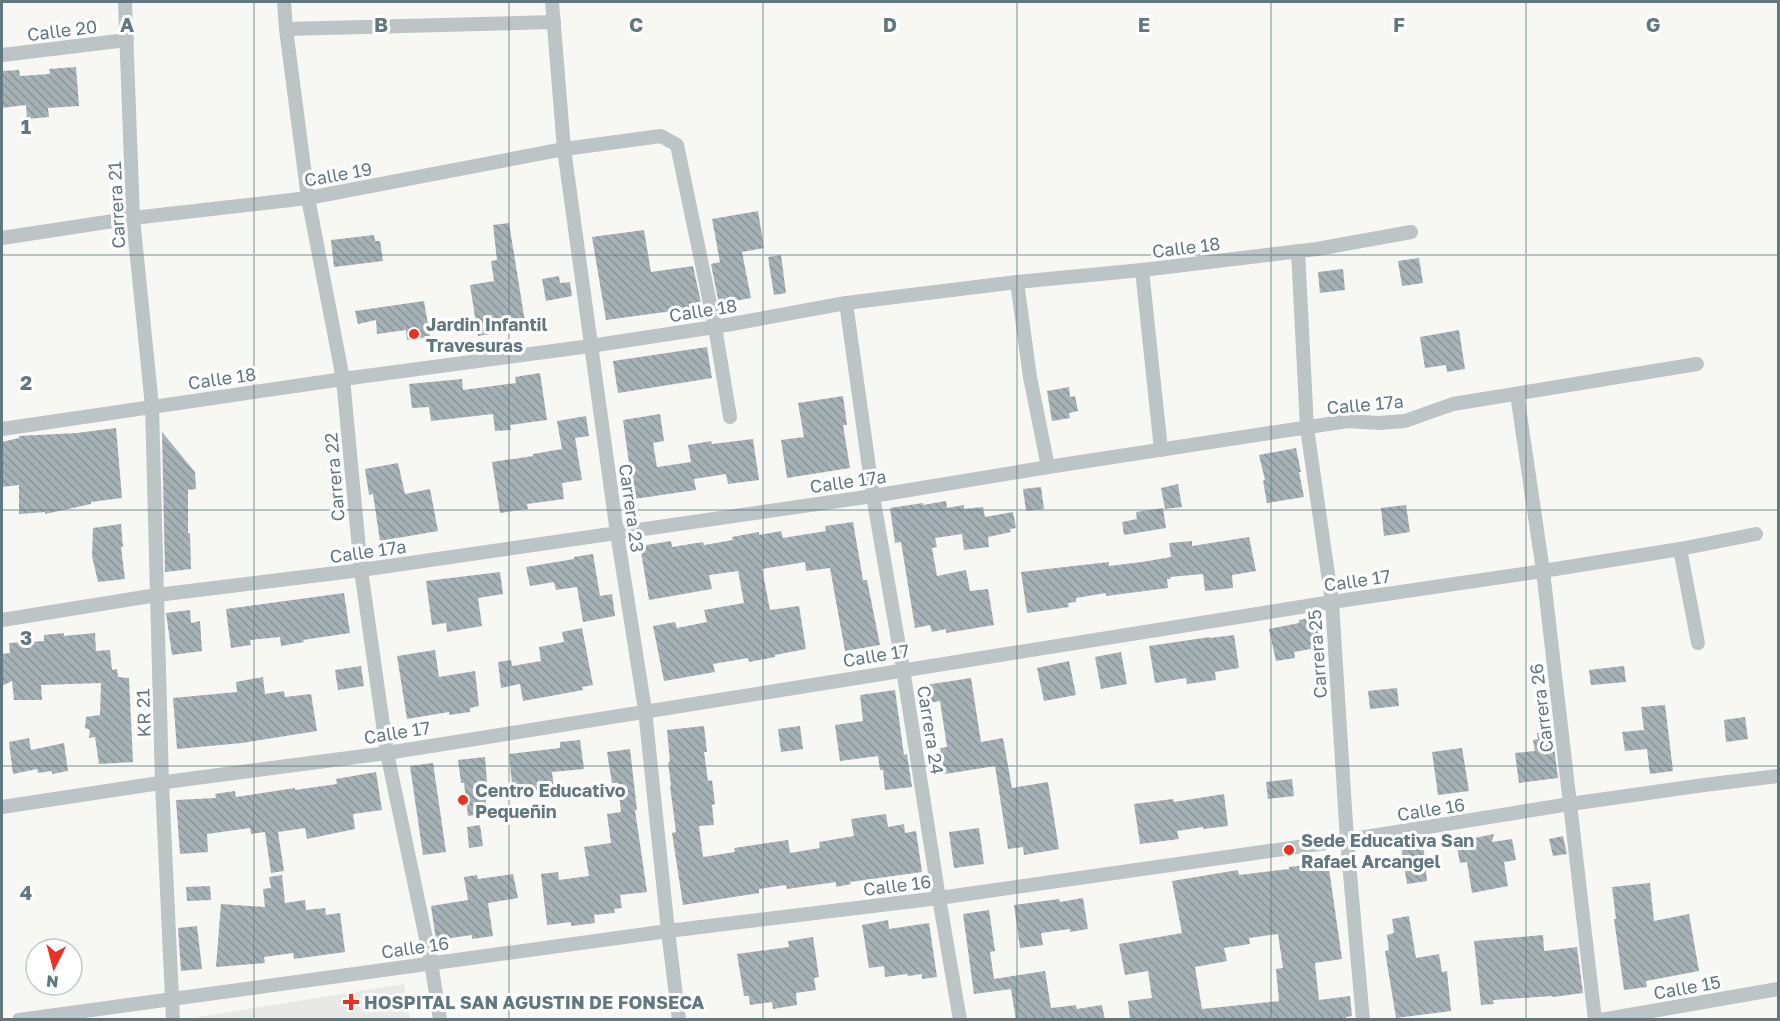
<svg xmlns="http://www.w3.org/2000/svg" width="1780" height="1021" font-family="'Golos Text',sans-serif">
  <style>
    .built { fill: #e8e8e7 }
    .building { fill: url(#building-back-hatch); fill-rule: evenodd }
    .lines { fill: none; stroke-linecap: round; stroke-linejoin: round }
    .minor { stroke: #bdc4c6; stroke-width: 14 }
    .grid { fill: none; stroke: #617880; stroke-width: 1.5; stroke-opacity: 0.55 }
    .poi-dot { fill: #eb2f20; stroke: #fff; stroke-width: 2 }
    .labels { text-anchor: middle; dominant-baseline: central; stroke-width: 6; stroke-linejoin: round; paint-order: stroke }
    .street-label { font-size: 18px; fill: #617880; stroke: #fff }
    .poi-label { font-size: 18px; font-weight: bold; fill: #617880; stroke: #fff; text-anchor: start }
    .grid-label { font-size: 20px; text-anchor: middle; font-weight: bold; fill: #617880; stroke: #fff; stroke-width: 6; stroke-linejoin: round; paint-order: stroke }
  </style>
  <defs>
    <pattern id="building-back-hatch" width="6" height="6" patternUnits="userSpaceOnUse" patternTransform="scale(1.5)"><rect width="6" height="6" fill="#a7b2b6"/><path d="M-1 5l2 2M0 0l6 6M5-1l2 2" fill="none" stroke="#8b9699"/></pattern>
  </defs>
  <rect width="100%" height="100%" fill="#f7f7f4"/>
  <polygon class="built" points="404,984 410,1019 186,1019"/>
  <g class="building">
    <polygon points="76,67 79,106 48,108 49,117 27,119 26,105 2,108 2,71 19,70 20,76 50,74 49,69"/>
    <polygon points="758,211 764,248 742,252 751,298 719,304 711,264 720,262 712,219"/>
    <polygon points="509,223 526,328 478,336 470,285 494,281 491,261 497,260 493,225"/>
    <polygon points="644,230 651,272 693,266 702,307 606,320 592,237"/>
    <polygon points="374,235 375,241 380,241 383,261 334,267 331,240"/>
    <polygon points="781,255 786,293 774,295 768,257"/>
    <polygon points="1419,258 1423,283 1402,286 1398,261"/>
    <polygon points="1343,269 1345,290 1320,293 1318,272"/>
    <polygon points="559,276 560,283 570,282 572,296 546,301 542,279"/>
    <polygon points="424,301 430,337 407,340 406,330 377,334 376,320 358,324 355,311"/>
    <polygon points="1459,330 1465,369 1447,372 1446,365 1425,368 1420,337"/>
    <polygon points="707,347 712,378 618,393 613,361"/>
    <polygon points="540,373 547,420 510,425 511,430 495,431 493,414 431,421 429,407 412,408 409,384 462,379 463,390 516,383 515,377"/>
    <polygon points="1069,387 1070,397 1075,396 1078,411 1069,413 1070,418 1052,421 1047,391"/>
    <polygon points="843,396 847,425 843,425 850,468 787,478 781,440 804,437 798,403"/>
    <polygon points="660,414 664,441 653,443 657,467 691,462 688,445 711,441 712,444 753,439 759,480 728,484 726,474 694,479 696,490 634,499 623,420"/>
    <polygon points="586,416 589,436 575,438 582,480 562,483 564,499 527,504 528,509 500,513 492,462 533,456 533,454 562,449 557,421"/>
    <polygon points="116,428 122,498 91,502 91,504 45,514 45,512 19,514 19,485 2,487 2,442 19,438 19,436 77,433"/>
    <polygon points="162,432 195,472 196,489 188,490 188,533 190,533 191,569 165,572"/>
    <polygon points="1296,448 1301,472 1299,472 1304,497 1267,503 1263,481 1265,480 1259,455"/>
    <polygon points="398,463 405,494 430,489 438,531 380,541 373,494 369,495 365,469"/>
    <polygon points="1178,484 1182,507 1165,509 1161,488"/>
    <polygon points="1041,487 1044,509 1026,511 1023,489"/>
    <polygon points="946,501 947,508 964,505 964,509 983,507 985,517 1013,512 1016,528 1010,529 1011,532 988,537 989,547 964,550 962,534 935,538 937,547 932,548 937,576 966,570 970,591 988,589 994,625 946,633 946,629 932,632 930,625 915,628 901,542 895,543 890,508 923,503 923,505"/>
    <polygon points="1406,505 1410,532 1384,536 1381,508"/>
    <polygon points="1163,508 1166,528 1124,535 1122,522 1137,519 1136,512"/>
    <polygon points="853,522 863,580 867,580 880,645 845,651 830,568 806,571 805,562 762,569 770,610 799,606 806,649 775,655 775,657 749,662 748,658 713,664 715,672 664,681 653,626 675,622 677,628 707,622 704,610 744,603 738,571 709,575 712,589 649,600 640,546 671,541 672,547 703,542 704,545 733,540 732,537 759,532 759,535 781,531 783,538 826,531 825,526"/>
    <polygon points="121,524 123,547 121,547 125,579 98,582 92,556 93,528"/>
    <polygon points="1249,537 1256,571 1232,575 1233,588 1205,591 1203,574 1170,577 1171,579 1167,579 1168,588 1106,596 1106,593 1076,598 1076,602 1068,603 1069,607 1027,613 1021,572 1109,562 1109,566 1142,562 1171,557 1169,543 1192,541 1192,546"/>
    <polygon points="593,554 600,596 612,594 615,616 583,622 577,587 556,590 554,582 530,586 526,567 574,559 574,557"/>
    <polygon points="500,572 503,594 478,598 482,626 447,632 446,623 432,625 426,581"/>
    <polygon points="344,593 350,633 303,640 304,642 281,646 280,637 250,640 251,645 231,648 226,609"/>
    <polygon points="190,610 191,623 200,621 202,651 172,655 166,613"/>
    <polygon points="1315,617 1321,647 1294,652 1295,658 1276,661 1269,629 1299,623 1299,620"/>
    <polygon points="582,628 593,685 582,687 583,690 523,701 520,684 501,688 498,662 511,660 512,666 541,661 539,647 564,642 562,632"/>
    <polygon points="64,633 64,636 95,633 96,651 110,650 112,670 117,669 118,677 129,678 133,762 99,764 95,737 89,738 90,730 85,728 86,717 100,715 101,683 41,685 42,700 14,700 12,681 2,686 2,654 10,653 9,643 44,641 44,635"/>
    <polygon points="1234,635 1239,668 1215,672 1216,680 1187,684 1186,678 1155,683 1149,646 1210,637 1210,638"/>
    <polygon points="435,650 439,677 475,671 479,706 470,708 470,712 449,715 449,712 407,719 397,656"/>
    <polygon points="1121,652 1127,684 1101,689 1095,657"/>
    <polygon points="1069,661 1076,695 1044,701 1037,668"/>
    <polygon points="361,666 364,686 338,690 335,670"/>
    <polygon points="1624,666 1626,682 1591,685 1589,670"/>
    <polygon points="263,677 265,694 284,691 285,697 311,694 317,731 242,743 177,749 173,698 237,692 236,682"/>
    <polygon points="971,678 981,742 1003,738 1012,788 1048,782 1059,849 1024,855 1023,847 1008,849 995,766 945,774 940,748 947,747 940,701 928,703 925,685"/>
    <polygon points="1397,688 1399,706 1370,709 1368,691"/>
    <polygon points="895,690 904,755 907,754 912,787 885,790 883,770 880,770 878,756 840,761 835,725 863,721 860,695"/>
    <polygon points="1665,705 1673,771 1650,774 1647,749 1625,751 1622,732 1644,730 1641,707"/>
    <polygon points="1745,717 1748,739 1726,742 1724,720"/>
    <polygon points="704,726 707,752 704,752 708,781 712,780 715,804 712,805 714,825 699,826 703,857 735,852 734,848 788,840 790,853 820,848 819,842 854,836 851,819 886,814 888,827 904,824 905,833 916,831 922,872 850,882 851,884 836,887 836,882 787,889 786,885 759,889 759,893 683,905 672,833 676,832 670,786 671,785 668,762 670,762 667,730"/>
    <polygon points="800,726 803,749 781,752 778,729"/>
    <polygon points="1552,731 1558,778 1519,783 1515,753 1535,751 1533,740 1538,739 1537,733"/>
    <polygon points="29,738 31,750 64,743 68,771 52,774 52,771 38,773 37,769 13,774 9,742"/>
    <polygon points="580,740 584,769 552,772 554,789 513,794 509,754 560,748 560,742"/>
    <polygon points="1462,748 1469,791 1438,795 1432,752"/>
    <polygon points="630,749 637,810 635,810 647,892 620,895 622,908 614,909 615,913 594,915 595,923 571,926 571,922 547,925 541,874 558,872 559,880 589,876 584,847 611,843 607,814 621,812 618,783 612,783 607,752"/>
    <polygon points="485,757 488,794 485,794 487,813 468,816 464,783 461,783 458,760"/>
    <polygon points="433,763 446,852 423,855 410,766"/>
    <polygon points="376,772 382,810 353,814 355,829 307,839 305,828 278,832 284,871 271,873 265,832 251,834 250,828 207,834 208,852 180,854 176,800 216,798 215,794 235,791 236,797 295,788 295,790 337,784 336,779"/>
    <polygon points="1292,779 1294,796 1268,799 1266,782"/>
    <polygon points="1224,794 1228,826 1203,829 1203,827 1177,831 1179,839 1140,844 1134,804 1173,799 1174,802"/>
    <polygon points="480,825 483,846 469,848 467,827"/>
    <polygon points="979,828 984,864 954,868 949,832"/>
    <polygon points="1494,834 1492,842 1512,839 1516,860 1504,862 1508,886 1472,893 1467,862 1460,863 1457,847 1472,849 1470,839"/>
    <polygon points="1563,836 1567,854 1553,856 1549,839"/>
    <polygon points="1423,842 1427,881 1407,884 1401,845"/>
    <path d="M1328,862L1342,959L1315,963L1319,1000L1350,996L1352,1016L1346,1017V1020H1130L1128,1001L1152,998L1148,971L1125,975L1119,944L1182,933L1172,881L1238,870L1239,875L1289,869V867ZM1278,934L1283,968L1276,969L1279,1001L1202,1009L1195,967L1227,961L1224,948L1250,944L1249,938Z"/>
    <polygon points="513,874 518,898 488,903 493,936 472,939 472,935 436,940 431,906 468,900 464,877 477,875 478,879"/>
    <polygon points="282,875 285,903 305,900 306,910 325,908 326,915 340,913 345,952 294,959 293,953 264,957 265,963 216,967 221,904 265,907 263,889 271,888 269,877"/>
    <polygon points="1650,883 1654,921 1689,914 1699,971 1646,981 1647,987 1624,990 1614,919 1616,919 1612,887"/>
    <polygon points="210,886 211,900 187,901 186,887"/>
    <polygon points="1083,898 1088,929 1070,932 1070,929 1041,933 1043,945 1020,948 1014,905 1059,899 1060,902"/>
    <polygon points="989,910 995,951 990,952 994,979 1045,971 1051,1008 1076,1005 1077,1009 1102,1005 1105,1020 1016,1020 1011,989 974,994 963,914"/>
    <polygon points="1409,916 1416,958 1439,954 1442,972 1447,971 1451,1011 1396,1018 1385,951 1389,950 1387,935 1394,933 1392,919"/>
    <polygon points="888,920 889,929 929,923 937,977 922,979 922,974 908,976 907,974 885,977 884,966 869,968 862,925"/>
    <polygon points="197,926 202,969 181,971 178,928"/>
    <polygon points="1543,935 1544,951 1577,947 1583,993 1553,997 1552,996 1493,1000 1494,1004 1481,1005 1474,941"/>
    <polygon points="813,937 819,977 814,978 816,990 796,993 797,1005 773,1009 772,1002 750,1005 749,996 744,996 737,954 789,947 788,941"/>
  </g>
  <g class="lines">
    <g class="minor">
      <polyline points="125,2 133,218 152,406 162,783 173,1020"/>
      <polyline points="284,2 286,29 308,198 343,379 361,570 387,753 431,962 440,1020"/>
      <polyline points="552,2 564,149 617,533 645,710 668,931 679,1020"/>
      <polyline points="286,29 554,22"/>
      <polyline points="2,55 127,40"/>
      <polyline points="2,238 133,218 308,198 564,149 661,136 677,145 715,327 730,417"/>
      <polyline points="1298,251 1307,428 1332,602 1347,840 1363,1020"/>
      <polyline points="1142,270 1161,450"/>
      <polyline points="1017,282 1030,377 1048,467"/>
      <polyline points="846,303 873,496 903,669 939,898 960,1020"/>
      <polyline points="1517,394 1543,571 1595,1020"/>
      <polyline points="2,429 343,379 590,346 715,327 846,303 1017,282 1142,270 1317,249 1411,232"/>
      <polyline points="1680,549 1698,643"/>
      <polyline points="2,620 157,595 361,570 873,496 1048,467 1348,421 1379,423 1405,421 1453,404 1697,364"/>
      <polyline points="2,807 173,781 387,753 1332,602 1543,571 1680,549 1756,534"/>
      <polyline points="19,1020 668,931 939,898 1347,840 1570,804 1704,785 1778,776"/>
      <polyline points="1601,1020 1778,989"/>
    </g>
  </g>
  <path class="grid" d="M254,2V1020M509,2V1020M763,2V1020M1017,2V1020M1271,2V1020M1526,2V1020M2,255H1778M2,510H1778M2,766H1778"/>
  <g class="poi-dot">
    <circle cx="414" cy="334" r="6"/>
    <circle cx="463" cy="800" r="6"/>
    <circle cx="1289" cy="850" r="6"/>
    <path d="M348 993h6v6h6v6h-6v6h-6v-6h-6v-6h6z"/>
  </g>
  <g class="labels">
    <g class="street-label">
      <text transform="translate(62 30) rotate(-7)">Calle 20</text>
      <text transform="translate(338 174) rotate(-10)">Calle 19</text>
      <text transform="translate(116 205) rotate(-93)">Carrera 21</text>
      <text transform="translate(1186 247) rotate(-7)">Calle 18</text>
      <text transform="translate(703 310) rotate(-9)">Calle 18</text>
      <text transform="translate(222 378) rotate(-8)">Calle 18</text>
      <text transform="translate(1365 404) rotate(-5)">Calle 17a</text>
      <text transform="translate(334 477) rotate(-95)">Carrera 22</text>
      <text transform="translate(848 481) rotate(-8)">Calle 17a</text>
      <text transform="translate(632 508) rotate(82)">Carrera 23</text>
      <text transform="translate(368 551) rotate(-8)">Calle 17a</text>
      <text transform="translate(1357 580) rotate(-8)">Calle 17</text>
      <text transform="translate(1317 654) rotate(-94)">Carrera 25</text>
      <text transform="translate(876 655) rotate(-9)">Calle 17</text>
      <text transform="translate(1541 708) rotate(-97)">Carrera 26</text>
      <text transform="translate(143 713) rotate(-92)">KR 21</text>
      <text transform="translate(931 730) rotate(81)">Carrera 24</text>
      <text transform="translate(397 732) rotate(-9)">Calle 17</text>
      <text transform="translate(1431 809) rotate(-9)">Calle 16</text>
      <text transform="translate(897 885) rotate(-7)">Calle 16</text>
      <text transform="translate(415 947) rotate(-8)">Calle 16</text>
      <text transform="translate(1687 987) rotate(-10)">Calle 15</text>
    </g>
    <g class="poi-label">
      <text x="426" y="324">Jardin Infantil<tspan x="426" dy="21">Travesuras</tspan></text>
      <text x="475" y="790">Centro Educativo<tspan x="475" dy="21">Pequeñin</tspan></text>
      <text x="1301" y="840">Sede Educativa San<tspan x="1301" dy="21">Rafael Arcangel</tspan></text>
      <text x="364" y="1002">HOSPITAL SAN AGUSTIN DE FONSECA</text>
    </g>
  </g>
  <g class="grid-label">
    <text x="127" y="32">A</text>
    <text x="381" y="32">B</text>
    <text x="636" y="32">C</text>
    <text x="890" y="32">D</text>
    <text x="1144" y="32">E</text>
    <text x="1399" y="32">F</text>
    <text x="1653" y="32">G</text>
    <text x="26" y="134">1</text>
    <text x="26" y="390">2</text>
    <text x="26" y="645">3</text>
    <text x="26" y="900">4</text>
  </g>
  <rect width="1780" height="1021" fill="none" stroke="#617880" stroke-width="6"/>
  <g transform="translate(54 967) rotate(186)"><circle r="28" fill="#ffffff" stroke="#c0c9cc" stroke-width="1.5"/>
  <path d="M0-4.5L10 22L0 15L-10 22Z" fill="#eb2f20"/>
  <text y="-9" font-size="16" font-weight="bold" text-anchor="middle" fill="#617880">N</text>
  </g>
</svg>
